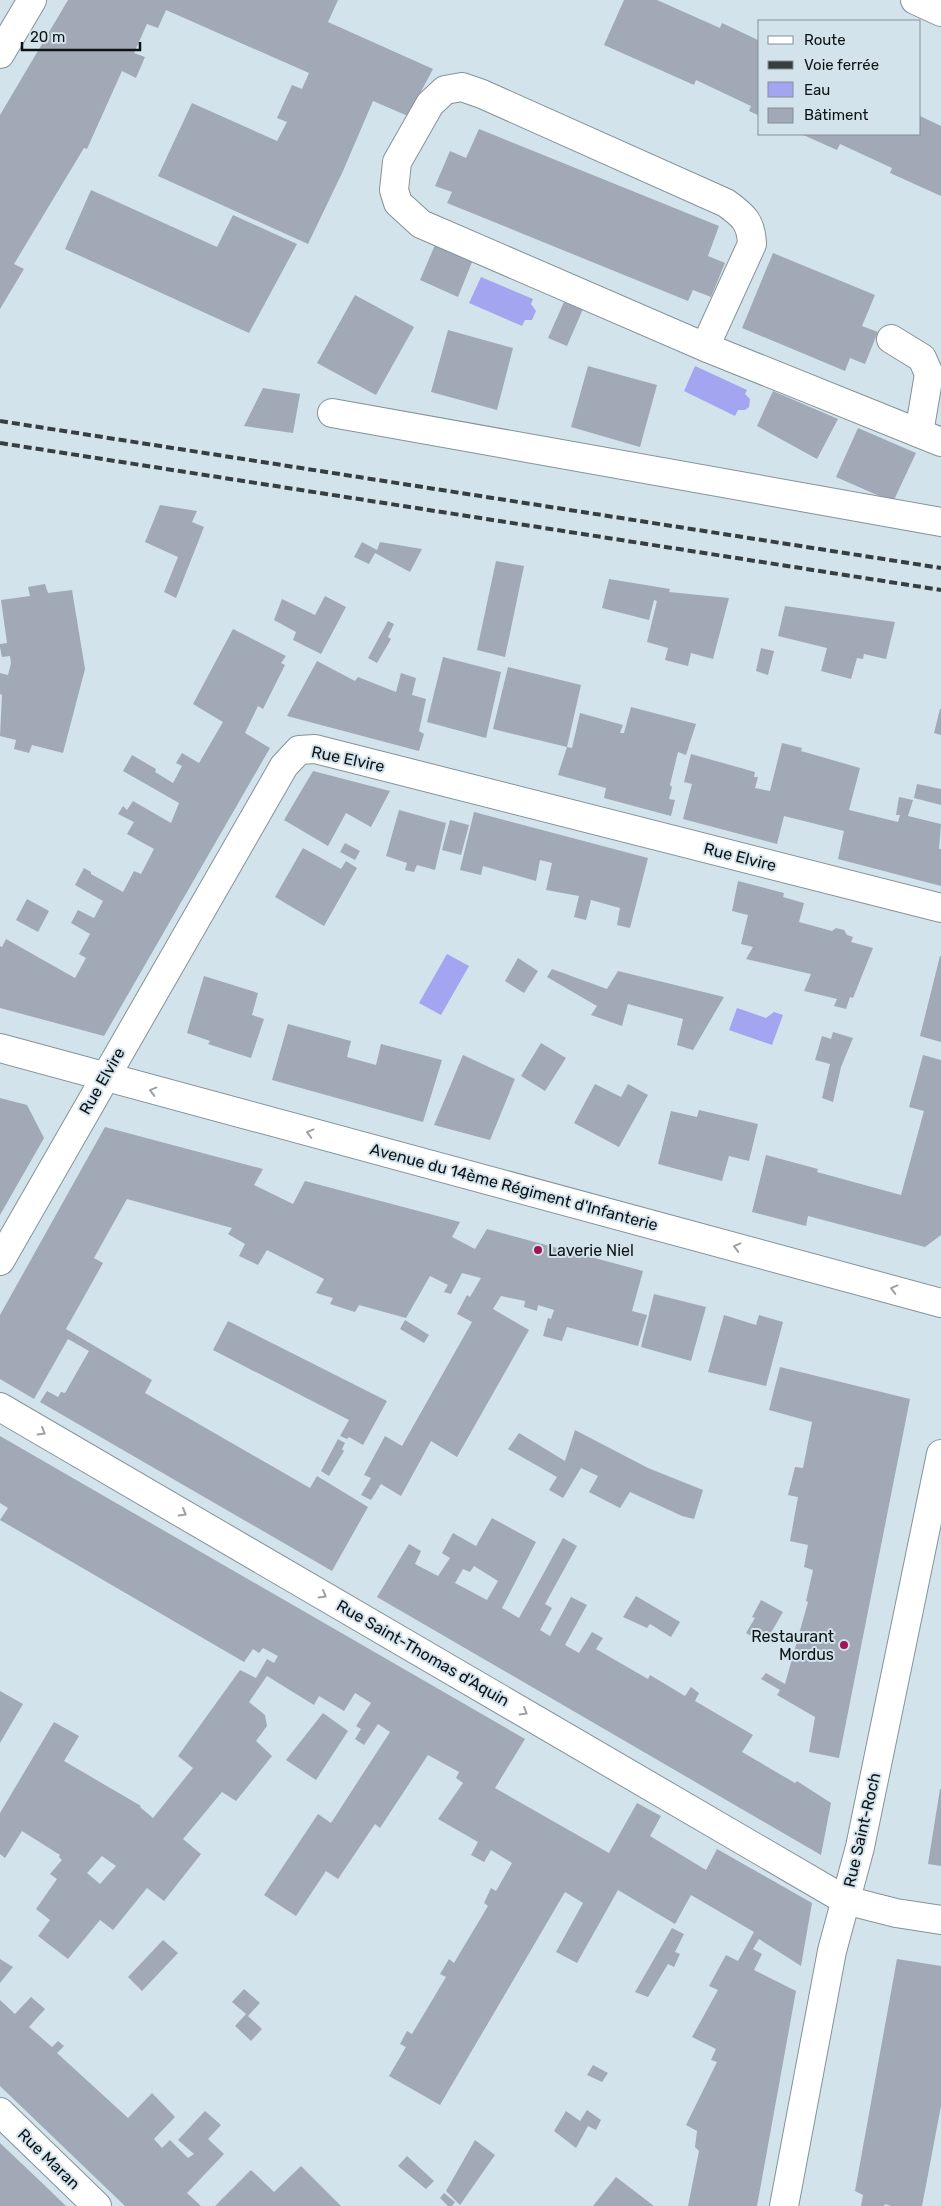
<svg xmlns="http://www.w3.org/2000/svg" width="941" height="2206" font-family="Rubik,sans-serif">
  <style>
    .water { fill: #a3a5f1 }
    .building { fill: #a0a9b5; fill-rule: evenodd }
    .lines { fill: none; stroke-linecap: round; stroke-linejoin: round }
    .minor-casing { stroke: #84939a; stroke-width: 30 }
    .minor { stroke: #fff; stroke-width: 28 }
    .rail { stroke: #373e42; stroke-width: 4; stroke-dasharray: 8 4; stroke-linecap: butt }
    .oneway { stroke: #9ea0a1 }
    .poi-dot { fill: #a31457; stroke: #d3e3eb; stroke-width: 2 }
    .labels { text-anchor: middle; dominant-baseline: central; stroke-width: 4; stroke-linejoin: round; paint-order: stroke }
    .street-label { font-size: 16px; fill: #0d1215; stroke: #d3e3eb }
    .poi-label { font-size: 16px; fill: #0d1215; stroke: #d3e3eb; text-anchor: start }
  </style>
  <rect width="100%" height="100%" fill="#d3e3eb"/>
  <g class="water">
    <polygon points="481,277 533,299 531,304 536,311 532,320 525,320 522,326 469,303"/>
    <polygon points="695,366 747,390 745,394 750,399 749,407 745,410 738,410 735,416 684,391"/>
    <polygon points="447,954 469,966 441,1015 419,1003"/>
    <polygon points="737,1008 766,1018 774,1012 783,1015 772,1045 729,1030"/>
  </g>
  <g class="building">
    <polygon points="68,0 338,0 328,22 433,69 408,116 373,101 343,171 308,244 158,176 192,103 277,141 287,122 277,118 292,85 302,89 309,73 166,10 158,28 147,24 134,53 145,57 136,78 122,71 87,149 84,148 14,264 24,269 0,309 0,115"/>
    <polygon points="624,0 657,0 720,28 722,23 760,41 760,116 749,111 751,106 696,80 694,85 604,45"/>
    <polygon points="920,116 941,126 941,196 890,173 892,168 840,144 837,150 801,134 920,134"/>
    <polygon points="479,129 719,226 708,256 725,263 711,297 693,290 688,301 447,203 452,192 435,186 450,151 466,158"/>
    <polygon points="91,190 217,247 233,215 297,244 249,333 65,249"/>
    <polygon points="435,245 472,262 458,297 420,280"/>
    <polygon points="773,253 875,295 862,326 878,332 865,364 850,358 845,371 742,328"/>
    <polygon points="355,295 414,327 376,395 317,363"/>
    <polygon points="564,302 583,309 567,346 548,338"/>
    <polygon points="448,330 513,348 497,410 431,392"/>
    <polygon points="588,366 657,385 640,447 571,427"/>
    <polygon points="263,388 300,394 293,433 244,426"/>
    <polygon points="773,391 838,419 817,459 757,426"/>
    <polygon points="858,428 916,453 893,502 836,477"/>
    <polygon points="160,505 197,511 192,522 204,527 176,598 164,592 178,557 145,542"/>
    <polygon points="362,542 377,550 380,542 422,549 410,572 375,553 369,564 354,557"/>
    <polygon points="496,561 524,566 505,657 477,650"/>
    <polygon points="609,579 670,589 669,592 729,598 713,659 691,653 688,666 665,660 668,648 647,642 657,601 654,600 649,620 602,608"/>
    <polygon points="45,584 48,593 72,590 85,669 63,753 32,745 29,753 14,749 16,740 0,736 2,695 0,694 0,673 8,675 11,663 10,656 2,657 0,647 0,644 7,643 1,600 30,596 28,587"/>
    <polygon points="325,596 346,607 321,654 293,640 296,632 274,620 282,599 315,615"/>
    <polygon points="785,606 895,622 886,659 864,654 863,659 857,658 851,679 821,671 827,648 778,636"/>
    <polygon points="388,621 394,624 388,637 391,639 377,663 368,658"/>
    <polygon points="233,629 286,656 281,663 285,665 263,709 258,706 245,733 270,748 104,1036 0,1008 0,946 2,947 6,939 75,978 86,958 79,954 90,934 71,923 78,910 94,918 103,901 75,885 84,868 91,872 91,874 123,892 134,871 141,874 154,849 127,834 134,822 118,814 123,806 127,810 133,801 171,823 179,803 123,771 132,755 156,769 155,772 173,783 182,766 176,763 182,753 199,763 223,722 193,704"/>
    <polygon points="761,648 774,651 768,675 756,671"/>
    <polygon points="443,657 501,672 486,738 427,722"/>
    <polygon points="317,661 355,681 358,677 396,692 401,673 416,678 412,695 426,699 419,731 424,734 419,751 287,716"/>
    <polygon points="508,667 581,685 567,747 493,729"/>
    <polygon points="631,707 696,724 686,755 678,752 670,785 672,787 669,799 675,800 671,816 604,798 606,788 558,775 567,747 572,748 580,713 623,725 620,733 624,733"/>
    <polygon points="940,709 941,709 941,735 934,733"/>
    <polygon points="782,743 802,748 801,751 860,768 849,810 898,822 900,815 896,815 899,797 913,800 908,816 941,824 939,849 941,849 941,886 838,859 844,831 784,816 777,844 683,819 692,784 684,782 691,754 755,772 754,777 758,777 755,788 770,791"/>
    <polygon points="313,771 390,791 371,827 346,813 328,846 284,820"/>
    <polygon points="917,784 941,789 941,805 914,798"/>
    <polygon points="399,810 446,823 435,870 417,865 414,872 405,870 407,863 386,856"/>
    <polygon points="474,812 648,858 630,928 617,925 620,908 591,900 586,920 574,917 579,896 546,890 552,863 540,860 536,881 483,866 481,875 460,870"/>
    <polygon points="450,820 469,825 461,855 442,850"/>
    <polygon points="345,843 360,851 355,860 340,852"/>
    <polygon points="303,848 341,869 346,861 357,868 324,926 275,897"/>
    <polygon points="738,881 784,893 783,897 804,903 799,922 832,931 836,928 844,930 847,935 853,937 851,942 873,948 853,998 850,997 846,1009 834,1006 837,999 804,991 811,974 746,959 753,947 741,944 748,915 732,911"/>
    <polygon points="27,899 49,911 38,932 16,920"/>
    <polygon points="940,956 941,956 941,1042 920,1036"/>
    <polygon points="518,958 538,971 524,993 505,981"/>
    <polygon points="552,969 607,989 618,971 724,997 693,1050 677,1045 683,1019 628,1004 622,1026 591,1015 597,1006 547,977"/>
    <polygon points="204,976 258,993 252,1015 264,1019 251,1058 208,1044 210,1041 187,1033"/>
    <polygon points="288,1024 351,1041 347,1057 376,1065 381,1044 442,1060 423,1122 272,1080"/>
    <polygon points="833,1032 853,1038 841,1067 833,1102 822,1098 830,1064 815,1060 822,1036 831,1039"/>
    <polygon points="541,1043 566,1058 545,1091 521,1076"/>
    <polygon points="463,1055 515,1079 490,1140 434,1125"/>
    <polygon points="923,1055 941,1060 941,1235 925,1247 808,1216 806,1226 752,1212 766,1155 818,1169 817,1172 901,1195 924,1111 909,1107"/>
    <polygon points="595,1084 621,1097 628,1084 648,1095 619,1147 574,1123"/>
    <polygon points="0,1098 27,1105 44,1138 0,1215"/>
    <polygon points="699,1110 758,1124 749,1161 729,1156 722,1181 658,1164 671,1111 697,1117"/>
    <polygon points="105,1127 263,1169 254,1185 293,1204 305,1181 460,1222 452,1237 475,1249 487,1229 643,1271 632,1311 647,1315 638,1346 567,1327 562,1341 543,1336 548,1318 551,1319 554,1310 538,1305 537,1311 524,1307 525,1301 501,1296 493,1309 529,1330 457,1457 431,1441 401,1496 381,1484 371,1500 361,1495 371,1478 364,1475 385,1436 402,1446 472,1322 457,1314 467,1295 470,1297 481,1278 462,1273 451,1294 444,1292 448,1285 430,1276 406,1318 359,1305 355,1312 330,1304 333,1298 316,1293 324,1279 267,1250 258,1265 239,1256 245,1244 228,1234 232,1228 127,1199 94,1258 103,1263 66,1329 152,1380 145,1393 310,1488 317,1476 368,1507 332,1571 40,1402 47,1391 58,1397 61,1392 65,1393 89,1351 68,1339 34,1399 0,1379 0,1315"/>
    <polygon points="654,1294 706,1307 691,1361 641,1347"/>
    <polygon points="724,1315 756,1325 759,1315 783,1322 766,1386 708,1372"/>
    <polygon points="405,1320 429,1335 424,1343 400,1329"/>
    <polygon points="228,1321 387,1401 363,1445 349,1437 347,1439 340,1436 349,1420 213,1350"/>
    <polygon points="780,1367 910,1399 839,1758 809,1752 815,1717 777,1695 780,1690 761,1679 766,1673 785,1684 808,1602 806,1601 813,1570 804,1567 808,1545 790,1541 798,1497 788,1495 795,1467 803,1468 812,1422 769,1410"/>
    <polygon points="575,1430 648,1468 703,1490 694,1519 682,1516 630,1492 620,1508 589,1492 598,1476 581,1468 563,1498 549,1490 557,1477 508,1449 519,1433 565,1461"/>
    <path d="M0,1436L525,1739L495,1788L609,1853L637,1803L661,1816L650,1836L706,1870L717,1849L812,1903L801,1966L759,1939L753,1949L762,1954L754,1970L796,1991L757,2206H688L699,2151L695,2147L697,2131L686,2125L717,2062L711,2060L716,2049L692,2037L718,1990L709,1986L726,1955L738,1961L754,1932L691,1895L675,1924L618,1890L577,1963L556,1952L583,1903L565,1892L440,2105L389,2076L406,2047L400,2044L407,2031L412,2034L446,1977L440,1974L449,1959L454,1963L488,1906L484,1903L491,1888L496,1891L512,1863L491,1850L484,1862L471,1855L478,1842L438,1819L463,1783L456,1778L459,1772L428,1755L380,1828L375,1824L338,1879L326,1871L296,1916L264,1895L318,1814L331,1823L390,1732L378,1724L364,1745L355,1739L361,1729L356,1726L371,1703L355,1693L344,1711L319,1696L314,1705L267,1676L249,1702L265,1715L267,1726L256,1741L272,1756L236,1801L222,1792L183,1839L201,1854L164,1901L147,1888L113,1930L100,1920L68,1959L38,1936L50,1920L36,1909L57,1879L50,1874L62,1860L59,1857L60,1855L22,1831L5,1858L0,1854V1813L54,1722L79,1736L64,1761L141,1806L140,1807L153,1818L193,1768L178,1756L240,1670L256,1678L267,1659L274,1663L278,1656L263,1648L259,1653L253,1649L244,1662L0,1520L8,1508L0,1503ZM102,1856L116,1866L100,1884L87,1873Z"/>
    <polygon points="338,1439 345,1443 342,1449 344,1451 329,1476 321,1471"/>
    <path d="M492,1518L536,1542L502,1608L519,1618L563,1538L577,1546L545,1604L552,1608L540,1630L550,1636L571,1597L587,1605L565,1645L579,1653L592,1632L603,1638L596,1649L648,1679L650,1675L685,1696L691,1687L699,1693L695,1701L753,1735L742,1752L795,1783L797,1781L831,1803L821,1855L377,1597L409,1544L421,1551L415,1564L438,1576L450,1558L442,1553L453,1533L476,1546ZM474,1566L498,1581L487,1600L455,1583L463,1569L470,1572Z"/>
    <polygon points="636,1596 680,1622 671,1637 650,1624 647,1628 623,1617"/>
    <polygon points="761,1600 783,1612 765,1643 746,1633 755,1618 752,1617"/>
    <polygon points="0,1691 23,1704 0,1743"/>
    <polygon points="323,1713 348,1731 316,1780 286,1760"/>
    <polygon points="940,1789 941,1789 941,1866 928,1864"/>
    <polygon points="672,1928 684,1934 675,1952 680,1954 674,1967 668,1964 648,1997 635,1992"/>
    <polygon points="163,1940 178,1953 142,1991 128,1977"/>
    <polygon points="0,1959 13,1967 0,1983"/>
    <polygon points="897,1959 941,1966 941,2106 922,2206 891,2206 885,2204 884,2206 861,2206 863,2195 855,2191"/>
    <polygon points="244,1989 260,2003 248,2016 262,2029 251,2041 235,2026 246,2014 232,2002"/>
    <polygon points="31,1997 45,2009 29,2027 52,2047 58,2041 64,2046 57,2053 128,2118 152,2093 175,2117 154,2139 162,2148 170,2140 188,2158 194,2154 178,2140 205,2111 221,2125 208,2139 224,2154 187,2193 201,2206 125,2206 0,2086 0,2000 15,2014"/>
    <polygon points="593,2065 608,2073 602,2082 587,2075"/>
    <polygon points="587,2110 601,2120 596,2130 588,2126 576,2148 554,2131 566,2111 580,2121"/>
    <polygon points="475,2140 495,2155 460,2205 446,2191"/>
    <polygon points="0,2143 39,2180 66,2206 0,2206"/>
    <polygon points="407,2156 434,2181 426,2189 398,2166"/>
    <polygon points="301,2166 341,2206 215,2206 251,2170 274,2192"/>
    <polygon points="616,2177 654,2206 593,2206"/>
    <polygon points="444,2193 455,2202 452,2206 448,2206 440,2198"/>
  </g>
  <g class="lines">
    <defs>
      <g id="minor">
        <polyline points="915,0 941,12"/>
        <polyline points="0,54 32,0"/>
        <polyline points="891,339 922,358 929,374 919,433"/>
        <path d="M705,347L752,244C751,222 744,216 726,203L482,94L462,87L445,90L430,104L397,162L394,190L398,203L421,224L705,347L941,442"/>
        <polyline points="332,413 941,522"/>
        <polyline points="0,1048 941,1303"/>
        <polyline points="0,1261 284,766 299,750 315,749 941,908"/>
        <polyline points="0,1407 845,1900 896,1913 941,1920"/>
        <polyline points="0,2112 97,2206"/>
        <polyline points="784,2206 832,1951 860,1847 941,1454"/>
      </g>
    </defs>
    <use href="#minor" class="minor-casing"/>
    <use href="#minor" class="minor"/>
    <g class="rail">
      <polyline points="0,421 941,568"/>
      <polyline points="0,443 941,590"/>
    </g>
  </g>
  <defs><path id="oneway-chevron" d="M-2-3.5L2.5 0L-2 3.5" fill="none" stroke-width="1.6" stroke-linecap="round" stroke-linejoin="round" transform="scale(1.25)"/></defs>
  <g class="oneway">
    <use href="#oneway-chevron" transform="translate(153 1091) rotate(-165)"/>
    <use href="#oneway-chevron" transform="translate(310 1133) rotate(-165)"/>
    <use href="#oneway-chevron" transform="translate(737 1247) rotate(-165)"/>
    <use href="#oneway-chevron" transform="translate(894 1289) rotate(-165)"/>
    <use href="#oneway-chevron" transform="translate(42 1432) rotate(30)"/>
    <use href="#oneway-chevron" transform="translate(183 1513) rotate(30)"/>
    <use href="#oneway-chevron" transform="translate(323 1595) rotate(30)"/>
    <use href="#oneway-chevron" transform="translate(524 1712) rotate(30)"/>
  </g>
  <g class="poi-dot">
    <circle cx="538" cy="1250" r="5"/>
    <circle cx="844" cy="1645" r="5"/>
  </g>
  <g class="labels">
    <g class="street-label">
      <text transform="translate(348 759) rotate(12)">Rue Elvire</text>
      <text transform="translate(740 857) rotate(14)">Rue Elvire</text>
      <text transform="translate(102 1081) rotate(-60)">Rue Elvire</text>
      <text transform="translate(514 1187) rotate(15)">Avenue du 14ème Régiment d'Infanterie</text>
      <text transform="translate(423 1653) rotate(30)">Rue Saint-Thomas d'Aquin</text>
      <text transform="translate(862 1830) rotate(-77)">Rue Saint-Roch</text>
      <text transform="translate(49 2159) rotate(44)">Rue Maran</text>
    </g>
    <g class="poi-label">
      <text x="548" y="1250">Laverie Niel</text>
      <text x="834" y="1636" text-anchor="end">Restaurant<tspan x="834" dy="18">Mordus</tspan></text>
    </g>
  </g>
  <rect x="758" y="20" width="162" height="115" fill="#d3e3eb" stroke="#848f95"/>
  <rect x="768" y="36" width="25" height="8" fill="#ffffff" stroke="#848f95"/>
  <text x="804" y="45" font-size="15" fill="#0d1215">Route</text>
  <rect x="768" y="61" width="25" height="8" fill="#373e42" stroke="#848f95"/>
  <text x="804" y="70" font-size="15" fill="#0d1215">Voie ferrée</text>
  <rect x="768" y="82" width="25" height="15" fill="#a3a5f1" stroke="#848f95"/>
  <text x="804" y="95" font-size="15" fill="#0d1215">Eau</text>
  <rect x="768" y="108" width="25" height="15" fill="#a0a9b5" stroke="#848f95"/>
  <text x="804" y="120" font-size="15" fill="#0d1215">Bâtiment</text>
  <path d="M22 42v8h118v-8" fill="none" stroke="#0d1215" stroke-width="2.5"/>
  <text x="30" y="42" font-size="15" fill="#0d1215" stroke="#d3e3eb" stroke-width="4" paint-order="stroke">20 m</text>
</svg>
